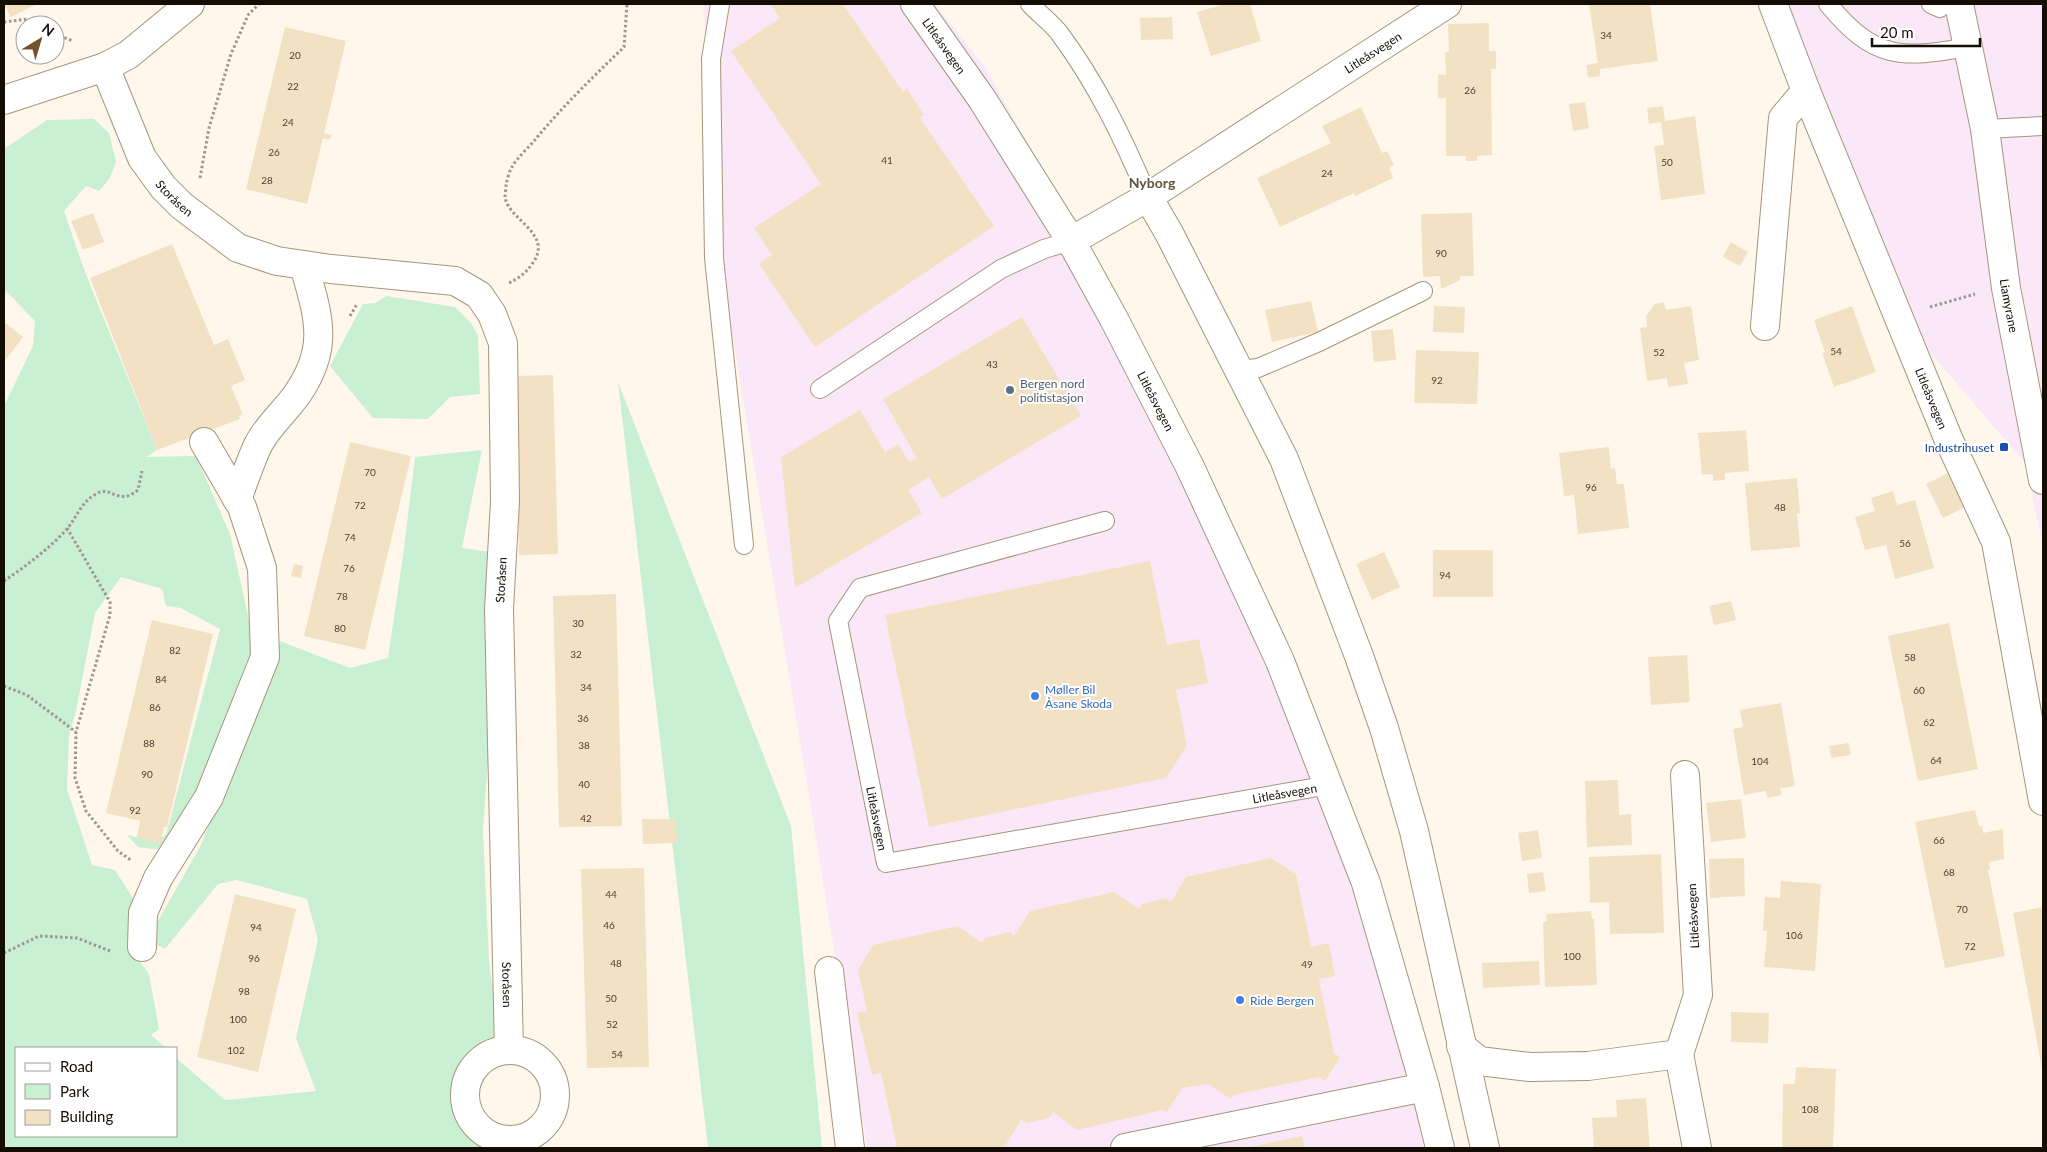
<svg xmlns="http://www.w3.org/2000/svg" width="2047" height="1152" font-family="Lato,sans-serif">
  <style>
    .commercial { fill: #fae8f9 }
    .green { fill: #c9f0d3 }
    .building { fill: #f3e1c4 }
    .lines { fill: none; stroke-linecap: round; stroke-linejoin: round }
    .service-casing { stroke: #a6957a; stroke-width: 20 }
    .minor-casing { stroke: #a6957a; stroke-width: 30 }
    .tertiary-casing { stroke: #a6957a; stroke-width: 30 }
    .secondary-casing { stroke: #a6957a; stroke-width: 30 }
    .path { stroke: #9f978d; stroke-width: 3; stroke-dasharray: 2.5 2.5; stroke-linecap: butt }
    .service { stroke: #fff; stroke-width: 18 }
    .minor { stroke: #fff; stroke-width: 28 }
    .tertiary { stroke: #fff; stroke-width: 28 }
    .secondary { stroke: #fff; stroke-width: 28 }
    .service-dot { fill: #5c6f8a; stroke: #fff; stroke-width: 2 }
    .transit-dot { fill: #1a4fb4; stroke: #fff; stroke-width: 2 }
    .shop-dot { fill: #3f7fe0; stroke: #fff; stroke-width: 2 }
    .labels { text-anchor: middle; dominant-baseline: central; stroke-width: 4; stroke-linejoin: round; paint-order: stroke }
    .number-label { font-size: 10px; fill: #4b4234 }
    .street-label { font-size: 12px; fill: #130d04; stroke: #fff }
    .service-label { font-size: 12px; fill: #4e5e75; stroke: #fff; text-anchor: start }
    .transit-label { font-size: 12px; fill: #164399; stroke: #fff; text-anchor: end }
    .shop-label { font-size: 12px; fill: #366cbe; stroke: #fff; text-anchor: start }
    .neighbourhood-label { font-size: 14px; font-weight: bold; fill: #63543b; stroke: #fff }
  </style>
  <rect width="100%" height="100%" fill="#fff7ec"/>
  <g class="commercial">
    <polygon points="703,4 935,4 987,70 1210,476 1389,945 1423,1148 867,1148 722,272"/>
    <polygon points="1787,4 2043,4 2043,546 2025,463 1928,350"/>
  </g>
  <g class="green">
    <polygon points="94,119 109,133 116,162 110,178 99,191 86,186 64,211 85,272 157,450 146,457 196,456 230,534 254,643 184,827 161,850 138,847 127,835 153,841 166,835 220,629 181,608 166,606 162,589 121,577 95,613 76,711 69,736 67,789 92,865 115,870 134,900 134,941 138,959 149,974 159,1029 151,1035 166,1048 16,1048 16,1136 176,1136 176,1058 225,1100 316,1091 296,1038 318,940 307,899 237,880 218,884 165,949 157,945 153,939 154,928 201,845 275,658 280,641 350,668 388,658 403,556 415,457 482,450 462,548 492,552 491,715 483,831 489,961 499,1041 460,1071 453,1113 485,1148 4,1148 4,406 33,346 35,321 4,289 4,149 47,120"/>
    <polygon points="386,296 455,307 471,323 478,336 480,394 450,397 428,419 373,418 330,366 363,304 376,303"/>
    <polygon points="618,382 791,826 822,1148 708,1148"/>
  </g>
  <g class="building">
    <polygon points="4,4 37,4 11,17"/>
    <polygon points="770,4 843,4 903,92 907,89 924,115 920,118 994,226 815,347 759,264 772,255 754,228 821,184 731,51 780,18"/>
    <polygon points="1225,4 1250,4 1261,41 1211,56 1197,12"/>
    <polygon points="1589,4 1650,4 1658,61 1600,69 1600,76 1588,78 1586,65 1598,63"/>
    <polygon points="1172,17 1173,39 1141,40 1140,18"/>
    <polygon points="1489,23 1489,51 1496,51 1496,69 1491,69 1492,155 1477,156 1477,161 1466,161 1466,156 1446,156 1446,98 1438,98 1438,74 1446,75 1445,52 1449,51 1448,24"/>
    <polygon points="285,27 346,41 324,133 332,135 330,140 323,138 307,204 246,189"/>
    <polygon points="1585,102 1589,128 1573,131 1569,104"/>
    <polygon points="1663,106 1665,121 1695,116 1705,194 1661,200 1654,146 1664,145 1661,122 1649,124 1647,108"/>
    <polygon points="1361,107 1382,153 1387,151 1394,165 1389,168 1393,178 1355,196 1354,193 1280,227 1257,178 1331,143 1322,126"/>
    <polygon points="93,213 104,242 83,250 71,221"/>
    <polygon points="1472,213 1474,276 1460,276 1460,280 1441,289 1440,276 1423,277 1421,214"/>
    <polygon points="1731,242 1748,252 1740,266 1723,257"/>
    <polygon points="172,244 214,345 228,339 245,380 231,386 243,415 239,416 240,419 157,450 90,278"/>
    <polygon points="1311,301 1318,332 1272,342 1265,310"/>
    <polygon points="1664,302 1666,310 1691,306 1699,360 1684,363 1688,384 1668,387 1667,378 1647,381 1640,328 1647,327 1646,316 1655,304"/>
    <polygon points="1434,306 1465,307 1464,333 1433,332"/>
    <polygon points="1852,306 1876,372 1834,387 1822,353 1825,352 1814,320"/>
    <polygon points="1022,317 1081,416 942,499 929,477 908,490 922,513 795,588 781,457 860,410 885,452 898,444 909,462 917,458 883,399"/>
    <polygon points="4,322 23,337 4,362"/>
    <polygon points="1393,329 1396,360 1374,362 1371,331"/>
    <polygon points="1416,350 1479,352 1477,404 1414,403"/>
    <polygon points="553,375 558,554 519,555 515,376"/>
    <polygon points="1746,430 1749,471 1725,473 1725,480 1713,481 1713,474 1702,475 1698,433"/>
    <polygon points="350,442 411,456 365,650 304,636"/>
    <polygon points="1609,447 1611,469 1615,468 1617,484 1624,484 1629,528 1578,534 1574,495 1564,496 1559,453"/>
    <polygon points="1948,473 1950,477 1953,476 1965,507 1943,518 1926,484"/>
    <polygon points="1797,478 1800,513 1797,514 1800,547 1751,551 1745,483"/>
    <polygon points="1893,491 1897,505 1915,500 1934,568 1895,579 1886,545 1865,550 1855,517 1875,511 1871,498"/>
    <rect x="1433" y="550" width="60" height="47"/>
    <polygon points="1384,552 1400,587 1372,600 1356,564"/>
    <polygon points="1150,561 1167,645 1199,639 1208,683 1176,690 1187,746 1166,778 929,827 885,615"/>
    <polygon points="294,564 303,566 301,578 291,576"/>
    <polygon points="616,594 622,826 559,827 553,596"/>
    <polygon points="1731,601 1736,620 1714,625 1709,606"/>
    <polygon points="152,620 213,634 167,827 164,827 160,844 137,837 140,821 106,813"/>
    <polygon points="1949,623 1978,769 1918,781 1888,636"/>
    <polygon points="1687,655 1690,702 1651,705 1648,657"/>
    <polygon points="1781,703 1795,786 1780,788 1782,795 1767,798 1766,791 1744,795 1733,729 1743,727 1740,710"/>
    <polygon points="1849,743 1851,755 1831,758 1829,746"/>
    <polygon points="1618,780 1619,815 1631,814 1632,845 1587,847 1585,781"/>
    <polygon points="1741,799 1746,838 1711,842 1706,803"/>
    <polygon points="1975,810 1979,826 1982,826 1983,833 2003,829 2004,859 1989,862 1990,870 1988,870 2005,956 1945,968 1915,822"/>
    <polygon points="642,819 676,819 677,843 643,844"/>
    <polygon points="1538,830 1542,858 1522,861 1518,833"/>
    <polygon points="1661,854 1664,933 1610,934 1609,902 1590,903 1589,857"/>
    <polygon points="1271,858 1296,874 1311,947 1329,943 1335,976 1319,979 1334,1053 1340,1057 1325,1081 1319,1077 1233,1095 1231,1099 1208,1084 1182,1088 1167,1112 1163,1110 1077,1130 1053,1112 1049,1118 1027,1123 1021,1120 1005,1146 993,1148 897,1148 881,1073 872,1075 857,1013 867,1011 858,970 873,945 958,926 982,943 985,938 1010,932 1014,936 1030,911 1114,892 1139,909 1142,904 1166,898 1171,902 1186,877"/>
    <polygon points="1744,858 1745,896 1710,898 1709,859"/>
    <polygon points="644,868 649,1067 587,1068 581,869"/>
    <polygon points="1543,872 1546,891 1529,893 1527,874"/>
    <polygon points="1781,881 1821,884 1815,971 1764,967 1767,931 1763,931 1765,897 1780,898"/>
    <polygon points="235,894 296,909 258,1072 197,1057"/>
    <polygon points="2043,907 2043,1069 2042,1069 2013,913"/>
    <polygon points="1591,911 1592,919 1594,919 1597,985 1545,987 1543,922 1547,921 1546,914"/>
    <polygon points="1539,961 1540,985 1483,988 1482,963"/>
    <polygon points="1731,1012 1769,1013 1768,1043 1731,1042"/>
    <polygon points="1796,1067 1836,1069 1833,1148 1782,1148 1783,1084 1795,1084"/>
    <polygon points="1646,1098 1650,1148 1594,1148 1592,1118 1617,1117 1616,1100"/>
    <polygon points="1302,1136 1305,1148 1250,1148 1250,1147"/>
  </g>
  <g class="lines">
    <defs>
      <g id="service">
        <polyline points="720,4 711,59 714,258 744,545"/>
        <path d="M1030,4C1039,14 1052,23 1060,34C1097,84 1124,140 1148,197"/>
        <path d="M1828,4C1874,60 1901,59 1968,47"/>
        <polyline points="1931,4 1940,8 1944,4"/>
        <polyline points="1985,129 2043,126"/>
        <polyline points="1239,370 1258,368 1319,342 1423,291"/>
        <polyline points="820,389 1001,269 1044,249 1071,241"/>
        <path id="s1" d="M1105,521L860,588L838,621L886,863L1329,785"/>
      </g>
      <g id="minor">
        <path id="s2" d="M1773,4L1806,91L1948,438L1996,542L2043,801"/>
        <path id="s3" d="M105,67L142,158L163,187L182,206L238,248L277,261L331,269L455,281L479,295L492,314L503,343L505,501L499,609L509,1050"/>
        <polyline points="4,100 105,67 128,55 190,4"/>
        <polyline points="1148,197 1169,233 1284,459 1359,656 1384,728 1414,831 1485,1148"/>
        <path id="s4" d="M1071,241L1148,197L1447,4"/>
        <polyline points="1765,326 1783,118 1806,91"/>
        <path d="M237,499C244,481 250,462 258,445C268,425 286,411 298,393C330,346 318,316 304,265"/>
        <polyline points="142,947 143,913 158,878 209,797 265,657 262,568 242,507 204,442"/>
        <polyline points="829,971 850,1148"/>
        <polyline points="1461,1046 1479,1061 1530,1067 1588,1066 1679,1054 1698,995 1685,775"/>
        <circle cx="510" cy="1095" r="45"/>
        <polyline points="1679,1054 1697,1148"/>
        <polyline points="1125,1148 1425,1087"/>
      </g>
      <g id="tertiary">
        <path id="s5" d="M915,4L982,99L1071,241L1114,319L1189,465L1280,661L1366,883L1425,1087L1440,1148"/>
      </g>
      <g id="secondary">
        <path id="s6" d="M1959,4L1985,129L2006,288L2043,480"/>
      </g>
    </defs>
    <use href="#service" class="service-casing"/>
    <use href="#minor" class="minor-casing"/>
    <use href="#tertiary" class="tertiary-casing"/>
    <use href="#secondary" class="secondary-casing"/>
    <g class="path">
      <polyline points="4,22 28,19 39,25"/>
      <polyline points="55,34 73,41"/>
      <polyline points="200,178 209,128 231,54 248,15 259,4"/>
      <path d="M509,283C519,278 526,273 532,264C555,234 508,220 505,197C505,194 506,189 506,185C507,180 509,172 512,167C517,158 527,149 534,141C562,107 593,77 624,47L627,4"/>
      <polyline points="1930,307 1975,294"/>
      <polyline points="350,316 357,304"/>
      <polyline points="67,528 110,602 110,615 76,732 75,778 86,811 118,851 132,861"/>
      <path d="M4,581C26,566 49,549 67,529C77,517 81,502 96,494C111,484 117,507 138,490L142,471"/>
      <polyline points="4,686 27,695 76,732"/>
      <polyline points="4,953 39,936 77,938 110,951"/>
    </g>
    <use href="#service" class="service"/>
    <use href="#minor" class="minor"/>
    <use href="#tertiary" class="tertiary"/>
    <use href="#secondary" class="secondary"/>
  </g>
  <circle class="service-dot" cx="1010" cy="390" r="5"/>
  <rect class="transit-dot" x="1999" y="442" width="10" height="10" rx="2.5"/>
  <g class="shop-dot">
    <circle cx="1035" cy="696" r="5"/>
    <circle cx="1240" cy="1000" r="5"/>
  </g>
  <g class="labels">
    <g class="number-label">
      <text x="1606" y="35">34</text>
      <text x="295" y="55">20</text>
      <text x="293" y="86">22</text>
      <text x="1470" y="90">26</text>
      <text x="288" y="122">24</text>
      <text x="274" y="152">26</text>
      <text x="887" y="160">41</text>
      <text x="1667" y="162">50</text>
      <text x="1327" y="173">24</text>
      <text x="267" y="180">28</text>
      <text x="1441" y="253">90</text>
      <text x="1836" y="351">54</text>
      <text x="1659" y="352">52</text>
      <text x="992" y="364">43</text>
      <text x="1437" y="380">92</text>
      <text x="370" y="472">70</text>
      <text x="1591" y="487">96</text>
      <text x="360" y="505">72</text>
      <text x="1780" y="507">48</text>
      <text x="350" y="537">74</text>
      <text x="1905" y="543">56</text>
      <text x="349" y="568">76</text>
      <text x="1445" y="575">94</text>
      <text x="342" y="596">78</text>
      <text x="578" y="623">30</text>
      <text x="340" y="628">80</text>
      <text x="175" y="650">82</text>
      <text x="576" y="654">32</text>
      <text x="1910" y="657">58</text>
      <text x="161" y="679">84</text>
      <text x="586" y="687">34</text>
      <text x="1919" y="690">60</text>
      <text x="155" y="707">86</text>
      <text x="583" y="718">36</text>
      <text x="1929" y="722">62</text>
      <text x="149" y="743">88</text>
      <text x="584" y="745">38</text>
      <text x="1936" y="760">64</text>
      <text x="1760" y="761">104</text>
      <text x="147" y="774">90</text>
      <text x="584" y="784">40</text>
      <text x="135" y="810">92</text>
      <text x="586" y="818">42</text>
      <text x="1939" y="840">66</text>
      <text x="1949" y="872">68</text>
      <text x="611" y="894">44</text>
      <text x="1962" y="909">70</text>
      <text x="609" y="925">46</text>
      <text x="256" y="927">94</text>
      <text x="1794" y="935">106</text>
      <text x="1970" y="946">72</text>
      <text x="1572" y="956">100</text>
      <text x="254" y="958">96</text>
      <text x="616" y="963">48</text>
      <text x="1307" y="964">49</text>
      <text x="244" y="991">98</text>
      <text x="611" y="998">50</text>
      <text x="238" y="1019">100</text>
      <text x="612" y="1024">52</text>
      <text x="236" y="1050">102</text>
      <text x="617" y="1054">54</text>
      <text x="1810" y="1109">108</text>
    </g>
    <g class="street-label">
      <text stroke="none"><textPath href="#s5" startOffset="51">Litleåsvegen</textPath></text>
      <text stroke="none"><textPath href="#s4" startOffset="356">Litleåsvegen</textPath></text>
      <text stroke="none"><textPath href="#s3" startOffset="150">Storåsen</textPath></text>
      <text stroke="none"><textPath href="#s6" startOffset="306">Liamyrane</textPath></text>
      <text stroke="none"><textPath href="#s2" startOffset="425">Litleåsvegen</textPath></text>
      <text stroke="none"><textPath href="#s5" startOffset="465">Litleåsvegen</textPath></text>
      <text transform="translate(501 580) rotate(-87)">Storåsen</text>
      <text stroke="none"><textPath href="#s1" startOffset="945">Litleåsvegen</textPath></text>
      <text stroke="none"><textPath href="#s1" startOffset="495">Litleåsvegen</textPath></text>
      <text transform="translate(1693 916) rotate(-93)">Litleåsvegen</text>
      <text stroke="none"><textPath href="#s3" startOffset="1175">Storåsen</textPath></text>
    </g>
    <g class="service-label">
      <text x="1020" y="383">Bergen nord<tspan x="1020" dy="14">politistasjon</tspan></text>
    </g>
    <g class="transit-label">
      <text x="1994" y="447">Industrihuset</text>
    </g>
    <g class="shop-label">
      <text x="1045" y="689">Møller Bil<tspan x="1045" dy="14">Åsane Skoda</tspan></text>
      <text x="1250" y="1000">Ride Bergen</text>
    </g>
    <g class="neighbourhood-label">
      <text x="1152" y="182">Nyborg</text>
    </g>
  </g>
  <rect width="2047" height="1152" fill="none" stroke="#130d04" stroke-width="10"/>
  <rect x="15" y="1047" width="162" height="90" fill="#ffffff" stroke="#a19e9b"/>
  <rect x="25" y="1063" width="25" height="8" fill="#ffffff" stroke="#a19e9b"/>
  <text x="60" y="1072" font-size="15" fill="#130d04">Road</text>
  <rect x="25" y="1084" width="25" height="15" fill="#c9f0d3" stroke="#a19e9b"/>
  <text x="60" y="1097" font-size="15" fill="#130d04">Park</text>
  <rect x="25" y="1110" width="25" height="15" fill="#f3e1c4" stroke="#a19e9b"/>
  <text x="60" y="1122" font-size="15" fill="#130d04">Building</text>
  <g transform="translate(40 40) rotate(38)"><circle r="24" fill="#ffffff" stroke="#a19e9b"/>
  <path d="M0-4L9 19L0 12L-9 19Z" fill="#725228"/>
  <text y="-8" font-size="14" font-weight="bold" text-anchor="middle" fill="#130d04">N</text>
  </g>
  <path d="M1872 38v8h108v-8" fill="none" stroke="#130d04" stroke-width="2.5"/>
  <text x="1880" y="38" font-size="15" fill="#130d04" stroke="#ffffff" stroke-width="4" paint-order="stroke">20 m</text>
</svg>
